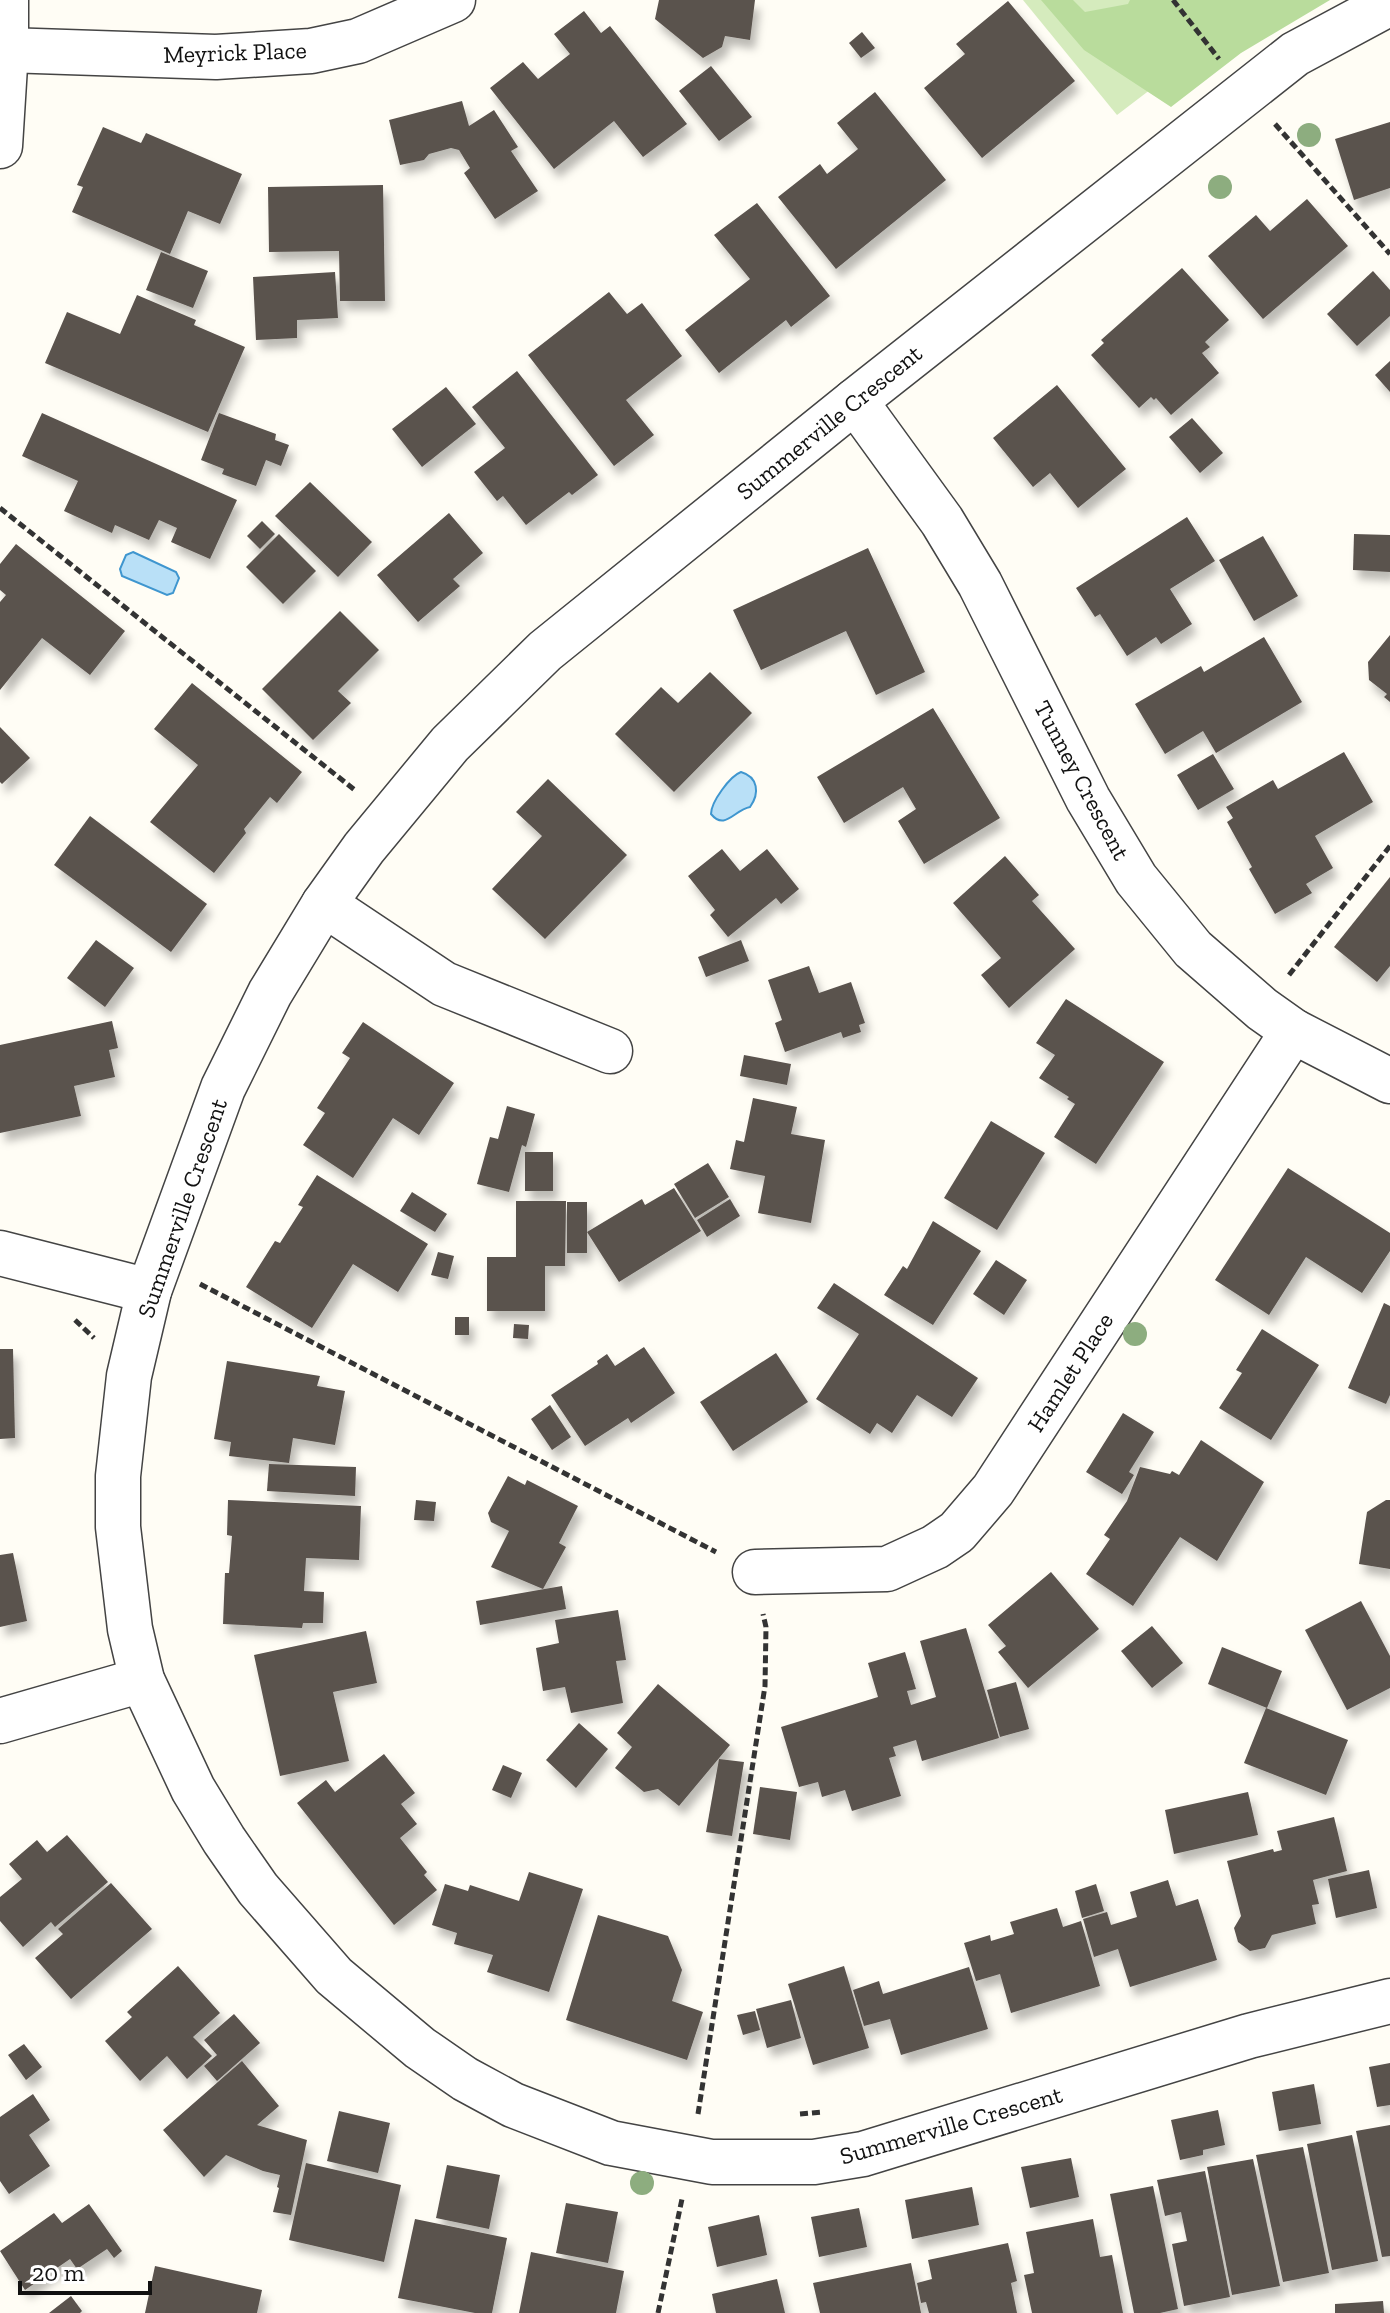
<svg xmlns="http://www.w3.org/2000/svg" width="1390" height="2313" font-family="'Zilla Slab',serif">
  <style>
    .green { fill: #d5ebbd }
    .forest { fill: #b9dc9c }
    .water { fill: #b9e0f7; stroke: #3f96cf; stroke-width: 2 }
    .building { fill: #5a524d; filter: url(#shadow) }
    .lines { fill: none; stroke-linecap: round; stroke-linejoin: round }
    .minor-casing { stroke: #444; stroke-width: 47 }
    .path { stroke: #333; stroke-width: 5; stroke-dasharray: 8 4; stroke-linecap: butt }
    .minor { stroke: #fff; stroke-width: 44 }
    .tree { fill: #8dad7f }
    .labels { text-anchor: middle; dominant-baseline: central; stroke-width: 8; stroke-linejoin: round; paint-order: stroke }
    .street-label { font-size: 24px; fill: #111; stroke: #fff }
  </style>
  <defs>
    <filter id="shadow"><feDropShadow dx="5" dy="9" stdDeviation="4" flood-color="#0004"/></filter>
  </defs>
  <rect width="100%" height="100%" fill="#fffdf5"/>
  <polygon class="green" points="1023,0 1268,0 1117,115"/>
  <polygon class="forest" points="1041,0 1073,0 1085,12 1128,4 1130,0 1330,0 1241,53 1171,107 1084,50"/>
  <g class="water">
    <polygon points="133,552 176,572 179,578 173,593 167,595 122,576 120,569 126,555"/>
    <path d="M741,772C758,777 760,793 750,807C734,810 725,831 711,814C711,802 730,776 741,772Z"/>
  </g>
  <g class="building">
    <polygon points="659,0 755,0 750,40 725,36 722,47 703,58 655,19"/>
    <polygon points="1008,1 1075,81 982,158 924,88 965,54 956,44"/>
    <polygon points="584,11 601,33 610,26 687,124 643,157 614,121 554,169 490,88 523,62 538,79 570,54 554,34"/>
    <polygon points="862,32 875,48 861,58 849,43"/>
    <polygon points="711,66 752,117 719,141 679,91"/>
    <polygon points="875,92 946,180 836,269 778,197 820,164 827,174 858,149 837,123"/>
    <polygon points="462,101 469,126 494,110 518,147 511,151 538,191 495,219 464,173 470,168 459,150 451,148 429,154 424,160 400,165 389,120"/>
    <polygon points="1390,122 1390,188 1354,200 1335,139"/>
    <polygon points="103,127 141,143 146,133 242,174 220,224 188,211 170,254 72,212 83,187 77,185"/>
    <polygon points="383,185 385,301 340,301 339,251 269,252 268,187"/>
    <polygon points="1307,199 1348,246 1263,319 1208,256 1256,215 1270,231"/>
    <polygon points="757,203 830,296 791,327 786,320 719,373 685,330 750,279 714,235"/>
    <polygon points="161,252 208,271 193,308 146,290"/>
    <polygon points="1182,268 1229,320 1205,342 1210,347 1202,353 1219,373 1171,415 1156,398 1154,400 1151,397 1139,408 1091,355 1104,343 1101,340"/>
    <polygon points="1373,271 1390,290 1390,316 1357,346 1327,314"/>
    <polygon points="335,272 338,318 297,320 297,338 256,340 253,277"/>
    <polygon points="609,292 627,314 642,303 682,356 626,400 654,435 614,466 528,355"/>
    <polygon points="137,295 196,320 194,325 245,347 208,432 45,363 67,312 120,334"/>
    <polygon points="1390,361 1390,392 1375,375"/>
    <polygon points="517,371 598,475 572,495 569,492 526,525 503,496 497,501 474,472 505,448 472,407"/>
    <polygon points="1057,385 1126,469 1078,508 1050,473 1033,487 993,438"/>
    <polygon points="446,387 476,424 422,467 392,429"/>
    <polygon points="42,413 237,500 210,559 171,542 177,528 159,520 149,540 115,525 112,533 64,511 78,481 22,456"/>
    <polygon points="219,413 276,434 275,440 289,445 281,466 266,460 256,486 222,474 224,469 201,460"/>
    <polygon points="1192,418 1223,453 1200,473 1169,437"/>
    <polygon points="310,482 372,542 338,577 275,516"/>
    <polygon points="449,513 483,553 453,579 460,586 418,622 377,575"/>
    <polygon points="1187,517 1215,561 1170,589 1192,624 1161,644 1156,637 1127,656 1100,614 1095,617 1076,588"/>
    <polygon points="262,521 275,534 260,549 247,536"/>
    <polygon points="279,534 316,571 283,604 246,567"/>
    <polygon points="1354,534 1390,535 1390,572 1353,570"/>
    <polygon points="1263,536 1298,596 1254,621 1219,560"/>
    <polygon points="16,544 125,631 90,675 42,638 0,690 0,602 6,595 0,590 0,564"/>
    <polygon points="868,548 925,672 876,695 846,631 761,670 733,610"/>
    <polygon points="340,611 379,650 338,691 351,703 313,740 262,689"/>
    <polygon points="1390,635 1390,702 1384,697 1387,694 1369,680 1368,662"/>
    <polygon points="1264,637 1302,702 1216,753 1203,731 1165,754 1135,704 1201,666 1204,672"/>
    <polygon points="710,672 752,713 674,792 615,734 661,687 678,703"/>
    <polygon points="192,683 302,772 277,803 270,797 244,829 246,833 214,873 150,822 198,765 154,729"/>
    <polygon points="933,708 1000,818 924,864 898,821 916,809 903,787 844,823 817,777"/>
    <polygon points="0,727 30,758 2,784 0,782"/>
    <polygon points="1344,752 1373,802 1315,836 1333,868 1306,884 1312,893 1275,914 1249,869 1252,867 1227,822 1233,818 1226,807 1273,780 1278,789"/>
    <polygon points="1213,754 1234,789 1198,810 1177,775"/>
    <polygon points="548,779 627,855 545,939 492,889 542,836 516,812"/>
    <polygon points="90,816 207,904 171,952 54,865"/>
    <polygon points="722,849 740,871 767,849 799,889 781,904 776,898 728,937 710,915 715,910 688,876"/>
    <polygon points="1005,856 1039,895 1032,901 1075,949 1009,1008 981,975 1001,958 953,903"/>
    <polygon points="1390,877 1390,966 1377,982 1334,947"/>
    <polygon points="96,940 134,968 105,1007 67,978"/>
    <polygon points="741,940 749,961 706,977 698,957"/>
    <polygon points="809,966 819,993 851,982 865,1023 859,1025 861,1032 843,1038 841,1032 785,1052 775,1023 782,1020 768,980"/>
    <polygon points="1066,999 1164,1062 1096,1164 1054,1137 1075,1104 1067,1099 1069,1097 1039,1078 1055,1055 1036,1043"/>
    <polygon points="112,1021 118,1048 109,1050 115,1077 74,1086 81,1116 0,1133 0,1045"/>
    <polygon points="363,1022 454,1083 419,1135 393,1118 353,1178 303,1145 325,1113 317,1108 350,1058 342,1053"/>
    <polygon points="744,1055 791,1064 787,1085 740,1076"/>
    <polygon points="753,1098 797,1107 791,1134 825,1140 811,1223 758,1213 765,1176 730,1169 736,1140 744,1142"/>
    <polygon points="507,1106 535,1114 526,1147 522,1145 509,1192 477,1184 490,1137 498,1139"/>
    <polygon points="991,1121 1045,1153 997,1230 944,1198"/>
    <rect x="525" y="1152" width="28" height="39"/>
    <polygon points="708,1163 729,1197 695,1218 674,1184"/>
    <polygon points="1288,1168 1390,1233 1390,1251 1362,1293 1306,1257 1269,1315 1215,1280"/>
    <polygon points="317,1175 428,1244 398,1292 353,1264 312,1328 246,1287 275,1241 280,1243 303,1207 298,1205"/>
    <polygon points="674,1188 701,1231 619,1282 587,1232 642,1199 645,1205"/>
    <polygon points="412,1192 447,1214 435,1232 400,1211"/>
    <polygon points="730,1199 740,1216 707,1237 697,1220"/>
    <polygon points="516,1201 566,1201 565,1266 545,1266 545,1311 487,1311 487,1257 516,1257"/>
    <rect x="567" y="1202" width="20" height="51"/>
    <polygon points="933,1221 981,1251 933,1325 884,1295 903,1266 907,1269"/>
    <polygon points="438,1252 454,1256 448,1279 431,1275"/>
    <polygon points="996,1260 1027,1280 1004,1315 973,1294"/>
    <polygon points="834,1283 978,1378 952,1417 917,1395 892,1433 877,1423 870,1434 816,1399 859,1334 817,1308"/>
    <polygon points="1384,1303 1390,1306 1390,1395 1386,1404 1348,1388"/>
    <rect x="455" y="1317" width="14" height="18"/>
    <polygon points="514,1324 529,1325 528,1339 513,1338"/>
    <polygon points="1262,1329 1319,1365 1271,1440 1219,1408 1242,1373 1236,1370"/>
    <polygon points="644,1347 675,1393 631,1423 628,1418 585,1446 551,1395 598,1364 597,1361 607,1354 615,1366"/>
    <polygon points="0,1349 13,1349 15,1438 0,1439"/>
    <polygon points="776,1353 808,1402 733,1451 700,1402"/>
    <polygon points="227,1361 320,1376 317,1386 345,1391 335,1445 293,1438 289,1463 229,1456 231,1442 214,1439"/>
    <polygon points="550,1405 571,1437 552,1450 531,1419"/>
    <polygon points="1123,1413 1154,1432 1129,1472 1134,1475 1122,1494 1086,1472"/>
    <polygon points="1201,1440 1264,1482 1217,1561 1180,1537 1133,1606 1086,1574 1110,1539 1104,1535 1127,1501 1140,1467 1170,1474 1172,1471 1179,1475"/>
    <polygon points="269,1464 356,1467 355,1496 267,1491"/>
    <polygon points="508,1476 525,1485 527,1480 578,1506 559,1543 566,1547 543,1589 491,1567 509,1531 491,1522 488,1513"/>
    <polygon points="228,1500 361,1506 359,1560 306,1558 304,1591 324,1592 323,1623 303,1623 302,1628 223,1624 225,1573 229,1573 232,1536 227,1535"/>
    <polygon points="416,1500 436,1502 434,1521 414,1520"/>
    <polygon points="1386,1500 1390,1500 1390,1569 1359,1564 1367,1512"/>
    <polygon points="13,1553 27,1621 0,1627 0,1555"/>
    <polygon points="1051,1572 1099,1629 1028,1688 998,1652 1006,1646 988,1625"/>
    <polygon points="562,1586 566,1609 480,1625 476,1601"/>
    <polygon points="1361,1601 1390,1656 1390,1688 1347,1710 1305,1630"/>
    <polygon points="618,1610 626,1660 616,1661 623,1703 571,1713 565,1687 543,1691 536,1648 559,1643 555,1620"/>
    <polygon points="1152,1626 1183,1663 1152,1688 1121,1651"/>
    <polygon points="966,1628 999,1738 922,1761 916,1740 893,1747 896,1756 889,1758 901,1796 852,1811 845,1790 822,1797 818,1782 799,1787 781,1727 878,1697 868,1663 905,1652 916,1689 907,1691 911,1705 936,1697 920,1641"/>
    <polygon points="366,1631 377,1683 333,1692 349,1761 280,1776 254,1655"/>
    <polygon points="1222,1647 1282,1671 1267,1708 1208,1684"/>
    <polygon points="1016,1682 1029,1729 1000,1737 987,1690"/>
    <polygon points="658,1684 730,1745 679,1806 658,1789 644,1792 615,1768 632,1747 617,1733"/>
    <polygon points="1266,1708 1348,1740 1326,1795 1244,1763"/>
    <polygon points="579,1723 608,1749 576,1788 546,1760"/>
    <polygon points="384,1754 415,1793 401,1804 417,1824 400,1838 427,1872 424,1875 437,1890 394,1925 297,1803 326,1780 335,1792"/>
    <polygon points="719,1759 744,1762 732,1836 706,1832"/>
    <polygon points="503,1765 522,1773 511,1798 492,1790"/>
    <polygon points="760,1787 797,1792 790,1840 753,1834"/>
    <polygon points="1248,1792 1258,1835 1174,1854 1165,1810"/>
    <polygon points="1334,1817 1347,1871 1313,1880 1319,1904 1312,1905 1316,1924 1272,1935 1265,1948 1250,1951 1238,1942 1234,1928 1241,1916 1227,1861 1273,1849 1274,1852 1282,1850 1277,1831"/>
    <polygon points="67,1835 108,1882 55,1927 51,1922 23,1947 0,1921 0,1897 22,1879 9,1864 37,1840 47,1852"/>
    <polygon points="1369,1870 1377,1908 1336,1918 1328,1879"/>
    <polygon points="529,1872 583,1889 549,1992 487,1972 493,1955 454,1944 457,1933 432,1925 445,1884 468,1891 470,1885 519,1901"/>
    <polygon points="1168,1880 1176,1906 1198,1899 1217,1960 1130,1987 1118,1949 1094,1957 1083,1919 1107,1912 1111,1925 1137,1917 1130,1892"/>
    <polygon points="111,1883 152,1929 71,1999 35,1958 63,1934 58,1929"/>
    <polygon points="1096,1884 1104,1911 1082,1918 1075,1891"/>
    <polygon points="1057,1908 1063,1927 1081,1921 1100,1986 1011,2013 1000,1974 976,1981 964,1943 990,1935 991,1941 1014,1934 1010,1922"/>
    <polygon points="598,1915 668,1936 682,1970 672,2001 703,2012 687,2060 566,2020"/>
    <polygon points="178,1966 220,2013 193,2037 212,2056 187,2079 167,2056 140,2081 105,2041 132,2017 127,2012"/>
    <polygon points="844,1966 869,2048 813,2065 788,1984"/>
    <polygon points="969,1967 988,2029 901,2055 890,2019 864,2026 853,1990 879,1981 883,1994"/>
    <polygon points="791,2000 801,2038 767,2048 756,2009"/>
    <polygon points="755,2011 760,2030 743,2035 737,2015"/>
    <polygon points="234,2014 260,2043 217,2081 204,2066 217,2055 204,2040"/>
    <polygon points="24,2044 42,2067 26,2080 8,2055"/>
    <polygon points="242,2061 279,2106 257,2125 307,2140 291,2215 273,2212 279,2188 277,2187 280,2175 263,2171 226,2155 204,2177 163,2130"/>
    <polygon points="1390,2063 1390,2105 1377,2107 1369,2067"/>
    <polygon points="1314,2084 1321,2124 1279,2131 1272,2092"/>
    <polygon points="33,2094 50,2120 29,2135 50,2166 9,2194 0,2181 0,2117"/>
    <polygon points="1218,2110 1225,2145 1203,2150 1203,2155 1180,2160 1171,2120"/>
    <polygon points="339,2111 390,2123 378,2173 327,2161"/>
    <polygon points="1390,2125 1390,2256 1382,2257 1356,2131"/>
    <polygon points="1352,2135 1378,2261 1332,2270 1307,2144"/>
    <polygon points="1303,2147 1329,2273 1283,2282 1256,2155"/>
    <polygon points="1071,2158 1079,2197 1030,2208 1021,2167"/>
    <polygon points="1253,2159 1280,2286 1232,2295 1207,2167"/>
    <polygon points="306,2163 401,2185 384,2262 289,2240"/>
    <polygon points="447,2165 500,2175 489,2229 436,2218"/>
    <polygon points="1205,2171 1230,2297 1184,2306 1172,2244 1187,2241 1181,2212 1165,2216 1157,2180"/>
    <polygon points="1153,2186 1178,2309 1160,2313 1134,2313 1110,2194"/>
    <polygon points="972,2187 979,2225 912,2239 905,2200"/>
    <polygon points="566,2203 618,2212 608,2263 556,2253"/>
    <polygon points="89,2204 122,2251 114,2258 107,2249 77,2269 70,2259 25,2290 0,2251 54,2213 62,2223"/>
    <polygon points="859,2208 867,2247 819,2257 811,2217"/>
    <polygon points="759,2215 767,2255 717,2267 708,2227"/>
    <polygon points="415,2219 507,2238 492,2313 475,2313 398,2298"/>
    <polygon points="1093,2219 1100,2257 1112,2255 1123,2313 1032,2313 1024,2275 1034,2273 1026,2232"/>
    <polygon points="1008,2243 1017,2281 1011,2283 1017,2313 929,2313 926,2302 921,2303 917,2283 932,2279 928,2260"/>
    <polygon points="531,2252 624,2271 616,2313 519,2313"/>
    <polygon points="911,2263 921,2313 820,2313 813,2283"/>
    <polygon points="155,2266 262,2290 257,2313 145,2313"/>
    <polygon points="777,2279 785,2313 716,2313 712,2294"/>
    <polygon points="71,2296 82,2311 80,2313 49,2313"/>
    <polygon points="1383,2301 1384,2313 1335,2313 1335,2304"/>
  </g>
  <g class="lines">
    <defs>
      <g id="minor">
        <polyline points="1390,3 1295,54 855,401 545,651 450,744 364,848 324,904 270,993 223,1088 149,1291 129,1376 118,1476 118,1527 130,1629 142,1680 193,1789 224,1840 258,1889 334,1976 420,2048 465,2079 513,2105 611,2143 712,2162 814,2162 863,2154 1249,2036 1390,2001"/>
        <polyline points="6,50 216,57 311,51 358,41 453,0"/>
        <polyline points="0,146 6,50 6,0"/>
        <polyline points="855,401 942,521 980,584 1088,799 1136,879 1193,949 1262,1009 1293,1031 1390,1081"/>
        <polyline points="324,904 444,984 610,1051"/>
        <polyline points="0,1253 149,1291"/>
        <polyline points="755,1572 887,1569 935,1547 957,1532 993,1490 1293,1031"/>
        <polyline points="0,1721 142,1680"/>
      </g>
    </defs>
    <use href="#minor" class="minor-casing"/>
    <g class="path">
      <polyline points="1173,0 1219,59"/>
      <polyline points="1275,124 1390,254"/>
      <polyline points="0,508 356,791"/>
      <polyline points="1289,975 1390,846"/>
      <polyline points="200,1284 716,1552"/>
      <polyline points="75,1320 94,1338"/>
      <polyline points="698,2114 765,1686 766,1627 763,1614"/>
      <polyline points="800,2114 822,2112"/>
      <polyline points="658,2313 682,2199"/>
    </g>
    <use href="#minor" class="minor"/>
  </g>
  <g class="tree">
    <circle cx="1309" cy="135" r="12"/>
    <circle cx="1220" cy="187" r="12"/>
    <circle cx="1135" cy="1334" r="12"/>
    <circle cx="642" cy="2183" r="12"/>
  </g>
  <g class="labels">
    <g class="street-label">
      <text transform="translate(235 52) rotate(-2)">Meyrick Place</text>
      <text transform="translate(829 422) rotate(-39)">Summerville Crescent</text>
      <text transform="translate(1082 780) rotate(62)">Tunney Crescent</text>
      <text transform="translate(182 1208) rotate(-71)">Summerville Crescent</text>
      <text transform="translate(1070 1372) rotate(-57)">Hamlet Place</text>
      <text transform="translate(951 2125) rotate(-16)">Summerville Crescent</text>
    </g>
  </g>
  <path d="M20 2281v12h130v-12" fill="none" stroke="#111111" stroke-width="4"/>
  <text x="32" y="2281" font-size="24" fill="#111111" stroke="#ffffff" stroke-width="6" paint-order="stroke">20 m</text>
</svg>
